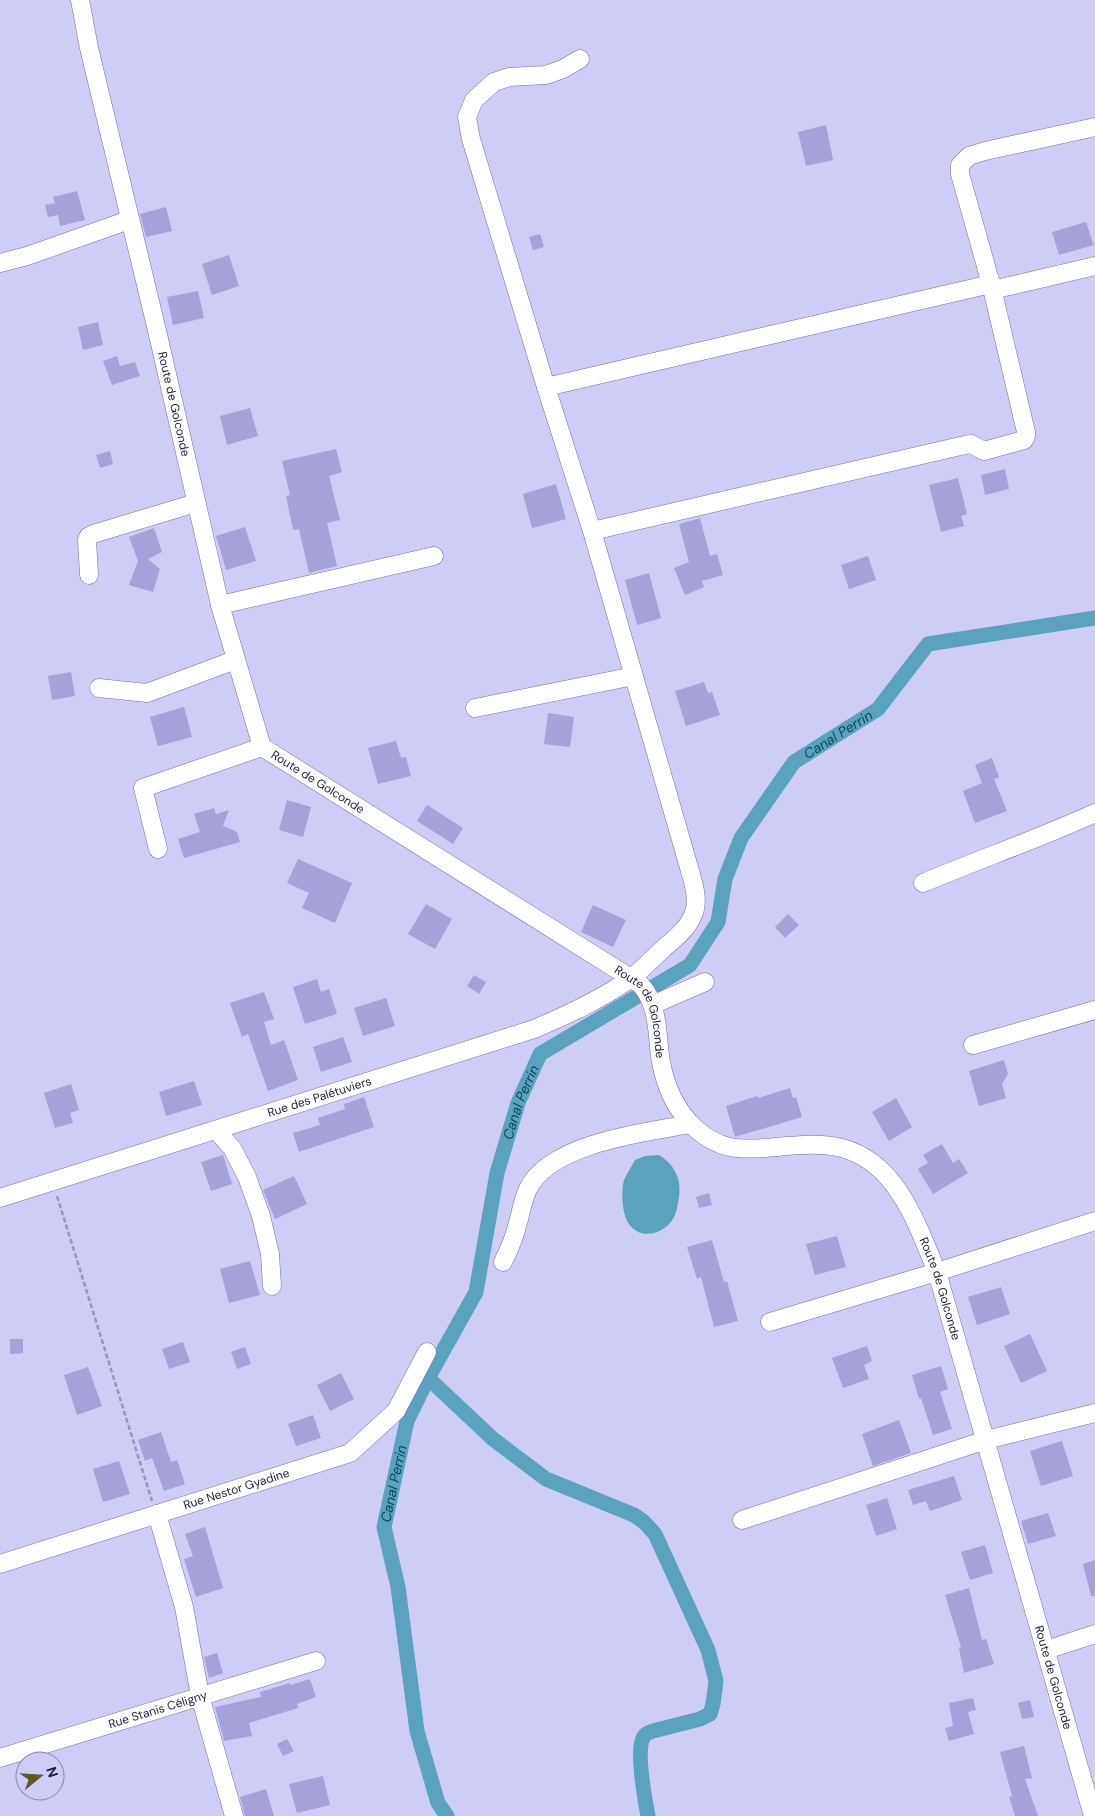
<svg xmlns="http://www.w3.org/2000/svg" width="1095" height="1816" font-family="'DM Sans',sans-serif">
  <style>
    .water { fill: #5aa2bf }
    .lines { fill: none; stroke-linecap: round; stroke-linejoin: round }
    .canal { stroke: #5aa2bf; stroke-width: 15 }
    .building { fill: #a4a1db }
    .minor-casing { stroke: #746fad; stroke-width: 19 }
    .path { stroke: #9896bb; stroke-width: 2.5; stroke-dasharray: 5 2.5; stroke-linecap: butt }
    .minor { stroke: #fff; stroke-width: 18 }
    .labels { text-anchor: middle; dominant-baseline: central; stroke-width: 4; stroke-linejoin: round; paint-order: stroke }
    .street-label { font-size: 12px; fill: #1f1d36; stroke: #cecdf6 }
    .water-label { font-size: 14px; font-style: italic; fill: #08485d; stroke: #cecdf6 }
  </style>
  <rect width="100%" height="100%" fill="#cecdf6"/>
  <path class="water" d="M659,1155C674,1164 682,1179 679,1197C678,1202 677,1210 675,1215C667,1234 639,1243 627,1221C622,1211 621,1191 624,1180C627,1173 632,1166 635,1160L645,1156Z"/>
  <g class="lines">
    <g class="canal">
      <path d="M428,1378L493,1439L546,1479L634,1515L644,1522L655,1534L708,1650L716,1681L713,1704L710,1714L700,1719L653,1731C649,1732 645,1734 643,1738C636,1752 645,1800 648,1816"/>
      <path id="s1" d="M447,1816L438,1803L417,1731L398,1587L384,1527L407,1421L428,1378L476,1292L497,1173L518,1103L540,1054L690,965L718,922L725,879L741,838L794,762L878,709L928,644L1095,618"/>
    </g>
  </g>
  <g class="building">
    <polygon points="826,125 833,160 806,166 798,132"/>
    <polygon points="77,191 85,220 60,226 58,215 48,217 45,205 55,203 53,197"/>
    <polygon points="166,207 172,231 146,237 140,214"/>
    <polygon points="1086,222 1094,245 1059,255 1052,232"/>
    <polygon points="540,234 544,247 533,250 529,237"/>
    <polygon points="229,255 239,286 212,295 202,264"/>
    <polygon points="198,291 204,318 173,325 167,297"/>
    <polygon points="98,322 103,345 83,350 78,327"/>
    <polygon points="117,356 120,366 135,362 140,376 112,385 103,361"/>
    <polygon points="250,408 258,436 227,445 220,416"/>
    <polygon points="336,449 342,472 329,476 340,520 327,523 337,566 309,573 299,529 293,530 286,496 290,495 282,461"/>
    <polygon points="110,451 113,464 100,468 96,455"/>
    <polygon points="1005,469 1009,489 985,495 981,475"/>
    <polygon points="958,478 967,514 961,516 964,526 941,532 929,485"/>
    <polygon points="556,484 566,519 532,528 523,494"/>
    <polygon points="700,518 710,556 717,554 723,575 702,581 704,587 685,595 674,568 689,562 679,524"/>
    <polygon points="245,527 256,561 226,570 216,536"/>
    <polygon points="154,528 162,552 148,559 160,569 153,592 129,585 138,561 129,537"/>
    <polygon points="868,556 876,580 849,589 841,565"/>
    <polygon points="649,573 661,618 637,625 625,580"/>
    <polygon points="71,672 75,696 52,700 48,676"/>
    <polygon points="704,682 708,693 712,692 720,715 686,726 675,691"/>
    <polygon points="184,707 192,737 158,746 150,717"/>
    <polygon points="548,713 574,717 570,747 544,744"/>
    <polygon points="396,741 401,758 406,757 411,776 378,784 368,748"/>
    <polygon points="992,758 999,777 994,779 1007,811 975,823 963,791 982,783 975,765"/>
    <polygon points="287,800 311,807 303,837 279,830"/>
    <polygon points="427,805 463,828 453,844 417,821"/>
    <polygon points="214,808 216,814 229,810 223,826 237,832 240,842 184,858 178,839 200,832 194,814"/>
    <polygon points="298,859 352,883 335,923 302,908 309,893 287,883"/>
    <polygon points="426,904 452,919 435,949 408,934"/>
    <polygon points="593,905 626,920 613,947 581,932"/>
    <polygon points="788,914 799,925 785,938 775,927"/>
    <polygon points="474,975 486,982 479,994 467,986"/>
    <polygon points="317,979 321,992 329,989 337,1014 305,1024 293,987"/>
    <polygon points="264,992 274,1019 264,1022 271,1045 284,1040 298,1080 268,1091 248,1034 242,1037 230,1003"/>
    <polygon points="386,998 395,1026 363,1036 354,1008"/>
    <polygon points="343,1037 352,1062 321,1072 313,1047"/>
    <polygon points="1004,1060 1008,1074 1002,1084 1006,1098 979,1106 969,1071"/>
    <polygon points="194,1081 202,1105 166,1116 159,1092"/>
    <polygon points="71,1084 79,1110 70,1113 73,1123 55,1128 44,1093"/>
    <polygon points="790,1088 793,1098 796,1097 802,1117 735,1137 726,1106 757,1096 758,1098"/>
    <polygon points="364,1097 374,1127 299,1152 293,1133 320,1125 318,1118 345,1109 344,1104"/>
    <polygon points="896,1098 912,1127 889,1141 872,1112"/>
    <polygon points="942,1144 953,1163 959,1159 968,1173 933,1194 918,1169 928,1163 923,1155"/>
    <polygon points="223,1155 232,1184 211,1191 201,1162"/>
    <polygon points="294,1176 307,1204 275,1219 263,1190"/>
    <polygon points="709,1193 712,1205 699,1208 696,1197"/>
    <polygon points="837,1236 846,1267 815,1275 806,1244"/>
    <polygon points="712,1240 724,1282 727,1281 738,1321 714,1327 701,1277 697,1279 687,1247"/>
    <polygon points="250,1261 260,1295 229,1303 220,1269"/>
    <polygon points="1001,1287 1010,1314 977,1325 968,1297"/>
    <polygon points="1030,1334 1047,1371 1021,1383 1004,1346"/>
    <polygon points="10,1339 23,1339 23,1353 10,1354"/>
    <polygon points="183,1342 190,1362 169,1369 162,1349"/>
    <polygon points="867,1346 872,1361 864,1365 869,1379 843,1388 832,1358"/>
    <polygon points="245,1347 251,1364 237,1369 231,1352"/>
    <polygon points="941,1366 948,1389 940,1392 952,1429 933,1435 921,1398 919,1399 912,1375"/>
    <polygon points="88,1367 102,1406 77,1415 64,1375"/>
    <polygon points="341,1373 354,1399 330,1411 317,1385"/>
    <polygon points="313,1415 321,1438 296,1446 288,1424"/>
    <polygon points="899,1420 911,1453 873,1466 862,1434"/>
    <polygon points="161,1432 171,1462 177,1460 185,1484 164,1491 152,1458 145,1461 138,1440"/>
    <polygon points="1062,1441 1073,1476 1041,1486 1030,1451"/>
    <polygon points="119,1461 130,1494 103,1502 93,1469"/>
    <polygon points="954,1476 962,1500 930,1511 926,1501 913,1505 908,1490"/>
    <polygon points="887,1498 897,1529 876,1536 866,1505"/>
    <polygon points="1048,1513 1056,1536 1028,1544 1021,1521"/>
    <polygon points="205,1527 223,1588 196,1597 184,1559 193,1556 185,1534"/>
    <polygon points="985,1545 993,1573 970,1580 961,1552"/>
    <polygon points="1095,1560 1095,1596 1091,1596 1083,1564"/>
    <polygon points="969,1588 982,1640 986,1639 994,1664 964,1673 959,1648 961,1647 945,1595"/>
    <polygon points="217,1653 223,1673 209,1678 204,1657"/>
    <polygon points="310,1679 316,1697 297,1704 298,1708 249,1723 252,1736 224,1741 215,1707 261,1697 260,1692 290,1683 291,1685"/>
    <polygon points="973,1698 976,1710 968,1712 974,1734 949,1741 945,1728 953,1726 949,1703"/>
    <polygon points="1030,1700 1034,1717 1022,1719 1018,1703"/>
    <polygon points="287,1739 294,1751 283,1756 277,1744"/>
    <polygon points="1024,1746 1032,1778 1025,1779 1038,1816 1015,1816 1009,1797 1012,1796 1000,1752"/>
    <polygon points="323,1776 330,1805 297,1813 289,1784"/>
    <polygon points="266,1789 274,1816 245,1816 240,1797"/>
  </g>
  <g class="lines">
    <defs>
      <g id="minor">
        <path id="s2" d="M80,0L89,48L159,339L220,605L262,747L640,984C658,1003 657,1031 660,1056C664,1083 675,1110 696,1129C719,1149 737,1150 766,1148C790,1146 818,1142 842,1148C898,1163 917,1225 937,1272L1093,1816"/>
        <polyline points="0,263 27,256 129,220"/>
        <polyline points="992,290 1095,266"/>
        <polyline points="546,387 991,284"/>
        <polyline points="592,531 965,445 971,444 984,451 1024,440 1026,436 1026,432 991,284 960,174 960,165 969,156 985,151 1095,127"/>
        <polyline points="89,575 87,540 88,537 93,534 196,503"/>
        <polyline points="220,605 434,556"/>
        <polyline points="99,688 147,693 235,660"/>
        <polyline points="475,708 634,676"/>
        <polyline points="158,849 143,788 262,747"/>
        <path d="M923,883C980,859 1038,839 1095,813"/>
        <polyline points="652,1005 705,982"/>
        <polyline points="973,1045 1095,1010"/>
        <polyline points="216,1130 232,1148 247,1177 261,1216 270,1254 272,1286"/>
        <path id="s3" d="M0,1198L534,1029C567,1015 600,1000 630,979C642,970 653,958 664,948C677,937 691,926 695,909C698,894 692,879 688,864L592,531L546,387L471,139L467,117L474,100L494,82L509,77L546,75L563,69L580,59"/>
        <path d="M503,1262C509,1250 514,1239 517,1226C521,1214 522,1201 528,1189C550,1143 646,1132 691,1124"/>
        <polyline points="770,1322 937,1272 1095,1221"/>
        <polyline points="157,1514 184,1607 200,1696 234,1816"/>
        <polyline points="742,1520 986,1440 1095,1413"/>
        <path id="s4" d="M0,1564L350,1453L396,1411L427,1352"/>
        <polyline points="1046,1650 1095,1634"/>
        <path id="s5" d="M0,1758L316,1661"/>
      </g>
    </defs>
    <use href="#minor" class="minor-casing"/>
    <polyline class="path" points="57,1196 152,1501"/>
    <use href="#minor" class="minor"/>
  </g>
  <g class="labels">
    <g class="street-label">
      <text stroke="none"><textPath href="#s2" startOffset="415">Route de Golconde</textPath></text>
      <text stroke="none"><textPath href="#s2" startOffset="835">Route de Golconde</textPath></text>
      <text stroke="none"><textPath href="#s2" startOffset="1240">Route de Golconde</textPath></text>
      <text stroke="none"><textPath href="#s3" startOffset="335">Rue des Palétuviers</textPath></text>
      <text stroke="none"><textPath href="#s2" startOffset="1705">Route de Golconde</textPath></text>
      <text stroke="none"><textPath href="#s4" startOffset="248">Rue Nestor Gyadine</textPath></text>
      <text stroke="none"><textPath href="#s2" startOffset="2110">Route de Golconde</textPath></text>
      <text stroke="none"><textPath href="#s5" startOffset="165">Rue Stanis Céligny</textPath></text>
    </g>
    <g class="water-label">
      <text stroke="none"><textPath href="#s1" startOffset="1258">Canal Perrin</textPath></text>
      <text stroke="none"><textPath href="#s1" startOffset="748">Canal Perrin</textPath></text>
      <text stroke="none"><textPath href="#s1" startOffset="342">Canal Perrin</textPath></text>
    </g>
  </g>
  <g transform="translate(40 1776) rotate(72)"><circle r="24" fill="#cecdf6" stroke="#8887a9"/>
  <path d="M0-4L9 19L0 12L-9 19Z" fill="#5d5a27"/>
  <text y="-8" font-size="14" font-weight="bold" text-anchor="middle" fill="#1f1d36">N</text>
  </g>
</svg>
